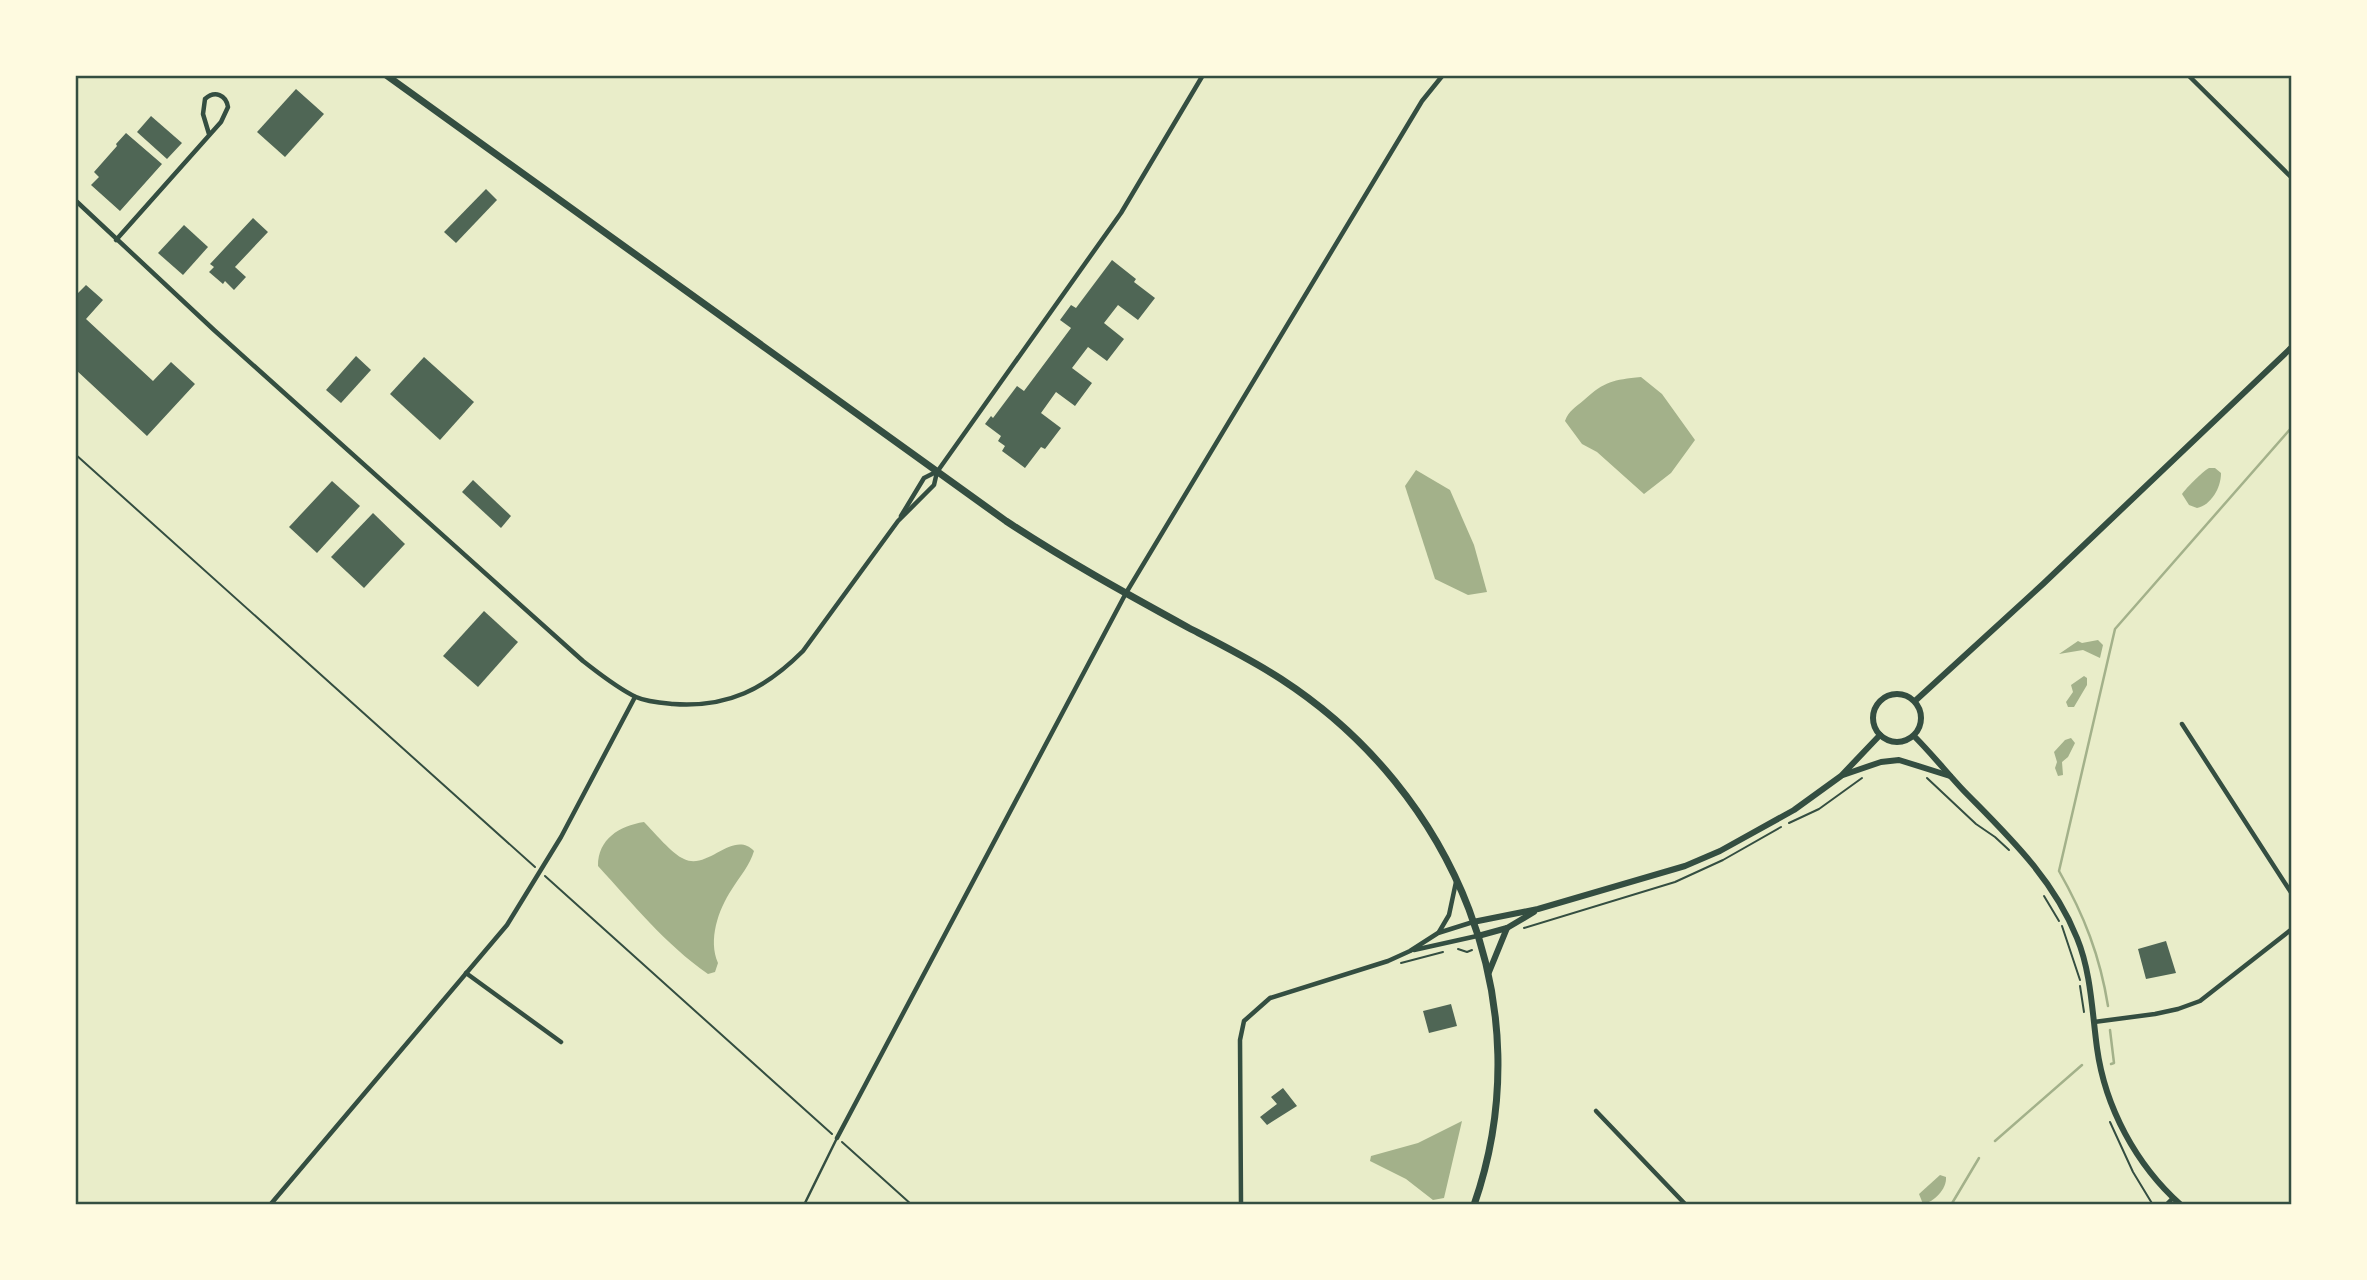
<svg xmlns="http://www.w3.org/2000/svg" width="2367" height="1280" font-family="Quicksand,sans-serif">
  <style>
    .water { fill: #a3b18a }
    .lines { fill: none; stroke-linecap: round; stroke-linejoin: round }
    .stream { stroke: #a3b18a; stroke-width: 2.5 }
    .building { fill: #4f6655 }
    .path { stroke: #344e41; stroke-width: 2 }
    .service { stroke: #344e41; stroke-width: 2.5 }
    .minor { stroke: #344e41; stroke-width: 4.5 }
    .secondary { stroke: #344e41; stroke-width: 6 }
    .primary { stroke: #344e41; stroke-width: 7 }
    .neatline { fill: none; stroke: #344e41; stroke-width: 2.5 }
  </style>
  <rect width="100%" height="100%" fill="#e9edc9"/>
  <g class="water">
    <path d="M1641,377L1662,394L1695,440L1671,473L1644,494L1597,452L1582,444L1565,421C1569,410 1575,408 1584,400C1605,381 1613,380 1641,377Z"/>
    <path d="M2209,468H2215L2221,473C2221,488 2211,505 2197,508L2189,505L2182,494C2186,488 2203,471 2209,468Z"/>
    <polygon points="1416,470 1450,490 1474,545 1487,592 1468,595 1435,579 1405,486"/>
    <polygon points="2098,640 2103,645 2100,658 2083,650 2059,654 2078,641 2082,643"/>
    <polygon points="2084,676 2087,678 2087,685 2074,707 2068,707 2066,702 2073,692 2071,685"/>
    <polygon points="2071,738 2075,743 2068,757 2062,762 2063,775 2058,776 2055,768 2057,762 2054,752 2065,740"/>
    <path d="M644,822C654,832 672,854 684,859C708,871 733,829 754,851C750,865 740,876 732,889C718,910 708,940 718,963L715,972L708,974C665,944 633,904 598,866C598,839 619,826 644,822Z"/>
    <polygon points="1462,1121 1444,1198 1433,1200 1406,1179 1370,1161 1371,1156 1418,1143"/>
    <path d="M1940,1175L1946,1177C1947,1189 1934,1202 1923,1204L1919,1194Z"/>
  </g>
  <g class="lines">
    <g class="stream">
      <path d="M2108,1006C2100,956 2084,915 2059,871L2115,629L2292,427"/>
      <polyline points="2110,1030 2114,1063 2111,1064"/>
      <polyline points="1995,1141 2082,1065"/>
      <polyline points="1951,1205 1979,1158"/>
    </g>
  </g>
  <g class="building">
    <polygon points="296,89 324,114 285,157 257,132"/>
    <polygon points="151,116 182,143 167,159 137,132"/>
    <polygon points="126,133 162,164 120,211 91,185 99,177 94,172 117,146 116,144"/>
    <polygon points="486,189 497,200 456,243 444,232"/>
    <polygon points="253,218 268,232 235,267 246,277 234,290 225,281 223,284 209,272 214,267 210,264"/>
    <polygon points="184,225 208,247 183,275 158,253"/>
    <polygon points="1112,260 1136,279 1134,282 1155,298 1138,320 1118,305 1104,323 1124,339 1107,361 1088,347 1072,368 1092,383 1075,406 1056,392 1041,413 1061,428 1045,449 1041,447 1025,468 1002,451 1005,446 998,441 1001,436 985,424 991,416 993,418 1017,386 1024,391 1071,328 1060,320 1071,305 1076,308"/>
    <polygon points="86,285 103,300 86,319 153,381 171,362 195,384 147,436 75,369 75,296"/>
    <polygon points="356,356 371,370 341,403 326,390"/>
    <polygon points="424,357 474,402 440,440 390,394"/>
    <polygon points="473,480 511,516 501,528 462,492"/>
    <polygon points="332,481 360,506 317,553 289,527"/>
    <polygon points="373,513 405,544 364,588 331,557"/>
    <polygon points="484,611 518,642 478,687 443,656"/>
    <polygon points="2166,941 2176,973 2146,979 2138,949"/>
    <polygon points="1451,1004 1457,1026 1429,1033 1423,1011"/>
    <polygon points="1283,1088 1297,1106 1267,1125 1260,1117 1277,1104 1271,1097"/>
  </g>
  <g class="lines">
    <g class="path">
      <polyline points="75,454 535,867"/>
      <polyline points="1927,778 1976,824 1995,837 2009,850"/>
      <polyline points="1789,823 1819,809 1862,778"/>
      <polyline points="545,876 832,1134"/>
      <polyline points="2044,896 2059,921"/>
      <polyline points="2062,926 2080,980"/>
      <polyline points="1524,928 1675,882 1723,860 1781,827"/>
      <polyline points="1458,949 1467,952 1472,950"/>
      <polyline points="1401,963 1443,952"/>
      <polyline points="2080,986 2084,1012"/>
      <polyline points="2110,1122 2133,1172 2153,1205"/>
      <polyline points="842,1142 912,1205"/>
    </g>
    <polyline class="service" points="804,1205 837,1138"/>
    <g class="minor">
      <polyline points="2188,75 2292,178"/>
      <path d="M75,200L214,330L583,661C600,674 617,688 636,697C647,702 662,703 673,704C728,708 765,689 803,651L898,521L934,485L937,472L1121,213L1203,75"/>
      <path d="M116,240L221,122L228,107C226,95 215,90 205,99L203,114L209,134"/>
      <polyline points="901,516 924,478 936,472"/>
      <polyline points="2182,724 2292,894"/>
      <polyline points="1439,932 1449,915 1456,882"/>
      <polyline points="1414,950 1477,936"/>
      <polyline points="466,973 561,1042"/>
      <polyline points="2094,1022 2155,1014 2178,1009 2200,1001 2292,929"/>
      <polyline points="1596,1111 1686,1205"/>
      <polyline points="837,1138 1126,593 1422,101 1443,75"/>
      <polyline points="270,1205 507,925 561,837 635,697"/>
      <polyline points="1241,1205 1240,1040 1244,1021 1270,998 1388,961 1410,951 1438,933 1473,922"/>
      <polyline points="2166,1205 2173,1198"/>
    </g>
    <g class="secondary">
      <circle cx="1897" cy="718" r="24"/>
      <polyline points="1915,701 2043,584 2292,347"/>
      <path d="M1914,736C1932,754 1947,773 1964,791C2008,836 2053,878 2077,938C2091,972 2092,1011 2097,1048C2105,1107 2136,1165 2181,1205"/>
      <polyline points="1843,775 1881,762 1899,760 1950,776"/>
      <polyline points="1473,922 1538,909 1685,866 1720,851 1794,810 1841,776 1880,735"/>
      <polyline points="1478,936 1507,928 1534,912"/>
      <polyline points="1489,972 1507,928"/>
    </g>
    <path class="primary" d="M386,75L1006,521C1065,560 1127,594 1189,628C1220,644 1252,660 1281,679C1455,792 1544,1005 1474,1205"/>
  </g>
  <rect width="2367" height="1280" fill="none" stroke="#fefae0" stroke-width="154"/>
  <rect x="77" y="77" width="2213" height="1126" class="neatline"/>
</svg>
